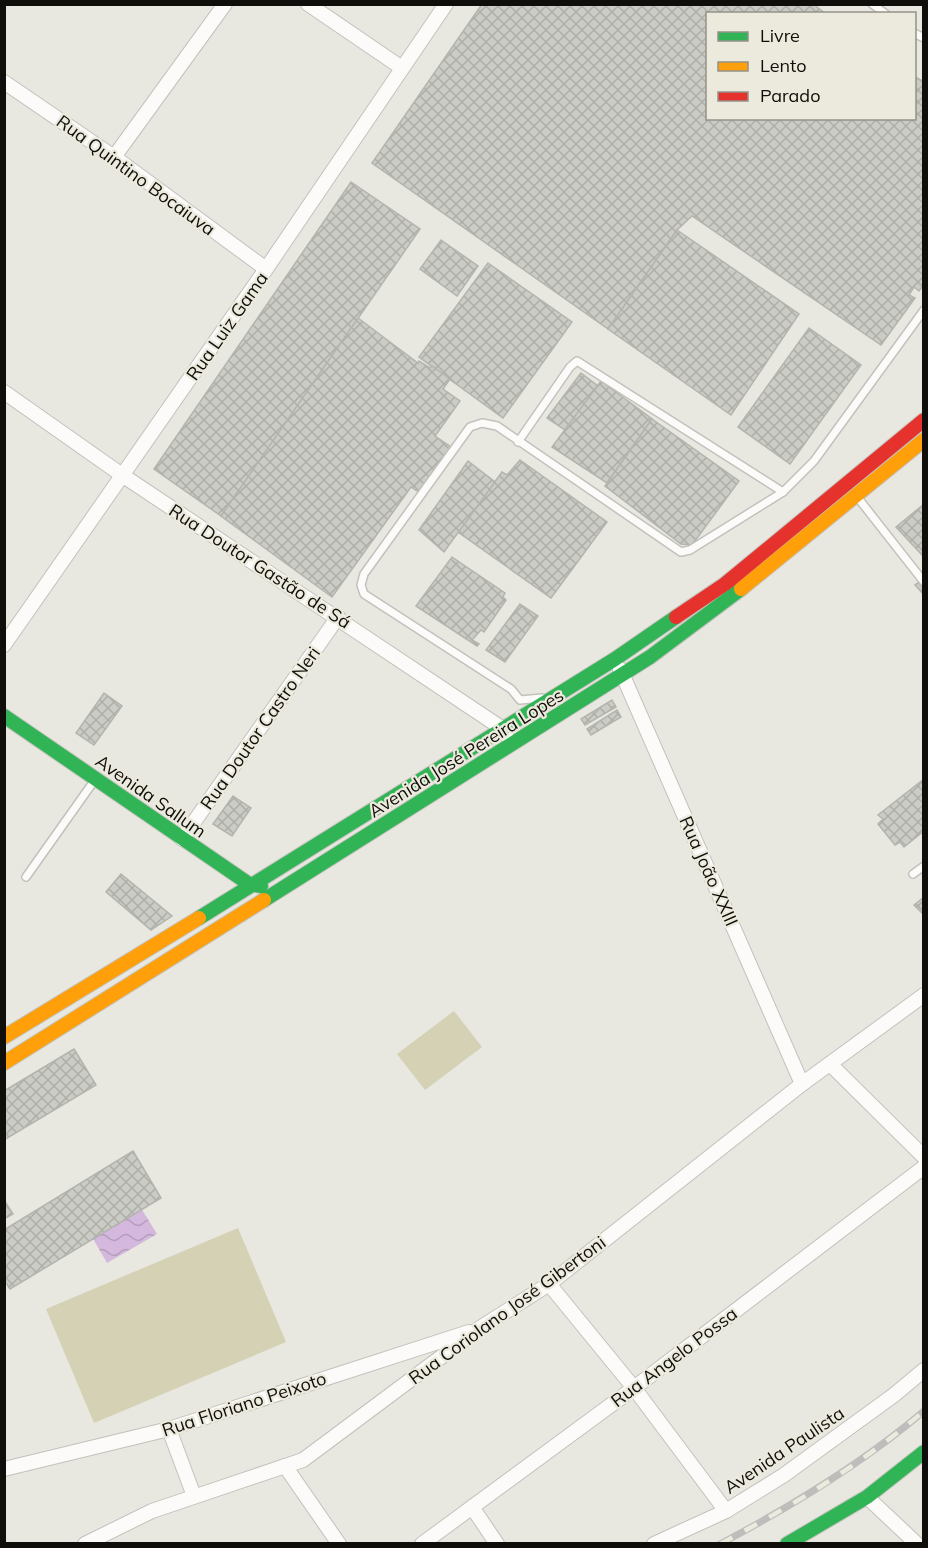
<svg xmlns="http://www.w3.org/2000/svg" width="928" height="1548" font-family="Mulish,sans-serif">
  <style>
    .grass { fill: #d5d1b5 }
    .water { fill: url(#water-waves) }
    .building { fill: url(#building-cross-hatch); stroke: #b4b4ae; stroke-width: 1.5 }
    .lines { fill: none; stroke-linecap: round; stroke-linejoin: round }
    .lane-casing { stroke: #c2c2bd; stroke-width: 10 }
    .street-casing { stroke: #c2c2bd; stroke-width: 16 }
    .fast-casing { stroke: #c2c2bd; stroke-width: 16 }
    .slow-casing { stroke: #c2c2bd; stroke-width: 16 }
    .jam-casing { stroke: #c2c2bd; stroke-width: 16 }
    .lane { stroke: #fcfbfa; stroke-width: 7 }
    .street { stroke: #fcfbfa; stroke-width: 14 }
    .fast { stroke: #30b455; stroke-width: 14 }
    .slow { stroke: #ff9f0a; stroke-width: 14 }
    .jam { stroke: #e5322d; stroke-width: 14 }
    .rail-casing { stroke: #bebdbb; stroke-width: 7 }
    .rail { stroke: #eceadd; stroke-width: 4.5; stroke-dasharray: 14; stroke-linecap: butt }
    .labels { text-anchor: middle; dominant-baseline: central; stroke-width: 4.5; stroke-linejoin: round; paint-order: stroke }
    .street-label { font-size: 18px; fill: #0f0e0a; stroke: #eceadd }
  </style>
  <defs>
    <pattern id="water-waves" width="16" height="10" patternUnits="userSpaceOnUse" patternTransform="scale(1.5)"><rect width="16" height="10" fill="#d4b8dd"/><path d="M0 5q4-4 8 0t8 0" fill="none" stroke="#b59dbc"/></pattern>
    <pattern id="building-cross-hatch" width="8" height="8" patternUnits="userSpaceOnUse" patternTransform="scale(1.5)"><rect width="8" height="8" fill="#ccccc6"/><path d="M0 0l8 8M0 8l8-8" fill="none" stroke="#aeaea9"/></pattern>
  </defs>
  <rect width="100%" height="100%" fill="#e8e7e0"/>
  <g class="grass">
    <polygon points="454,1011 482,1047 425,1090 397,1054"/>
    <polygon points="238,1228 286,1342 94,1423 46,1309"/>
  </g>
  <polygon class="water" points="141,1208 157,1234 107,1263 92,1237"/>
  <g class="building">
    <polygon points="482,4 813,4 826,14 708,14 708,118 914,118 914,76 924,82 924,284 919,291 914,287 909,295 915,298 881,345 692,216 677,230 608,329 372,163"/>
    <polygon points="351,182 420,229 221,516 154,469"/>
    <polygon points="677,230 799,314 731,415 608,329"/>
    <polygon points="441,240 478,266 457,296 420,269"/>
    <polygon points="488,263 572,322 503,418 419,357"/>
    <polygon points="358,318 418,363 419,361 430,368 432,366 450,379 443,389 460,401 435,436 451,447 420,493 411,487 332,597 221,516"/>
    <polygon points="809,328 861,365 790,464 738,427"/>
    <polygon points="581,373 598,386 565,430 547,418"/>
    <polygon points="601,381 652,419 607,483 552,447"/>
    <polygon points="652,419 739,481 692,545 681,544 605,486"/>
    <polygon points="520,460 607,522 551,598 458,532 502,472 507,475"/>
    <polygon points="468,461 495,482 444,552 419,530"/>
    <polygon points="924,504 924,557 896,527"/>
    <polygon points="452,557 505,593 503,597 506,600 484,632 481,630 472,640 479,644 477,646 416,606"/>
    <polygon points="924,579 924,595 915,585"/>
    <polygon points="520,604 538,616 505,662 486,650"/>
    <polygon points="104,693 122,706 94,745 76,733"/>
    <polygon points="612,700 616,707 585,725 581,719"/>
    <polygon points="617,710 621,717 591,735 587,729"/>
    <polygon points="924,779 924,831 904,847 900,842 895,845 878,824 883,819 878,815"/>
    <polygon points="233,796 251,808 232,836 213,824"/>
    <polygon points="121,874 172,916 151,930 106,892"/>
    <polygon points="924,897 924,915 914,905"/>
    <polygon points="74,1049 96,1085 4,1140 4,1091"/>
    <polygon points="133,1151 161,1198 10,1289 4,1280 4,1230"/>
    <polygon points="4,1200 13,1214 4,1219"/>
  </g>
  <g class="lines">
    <defs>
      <g id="lane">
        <polyline points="872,4 886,14"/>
        <polyline points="914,33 924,38"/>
        <polyline points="518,442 570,367 577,361 783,492"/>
        <polyline points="858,498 924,582"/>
        <polyline points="542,698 520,700 511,689 364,594 361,585 364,574 470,427 482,423 497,426 681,552 690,550 783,492 814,461 924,310"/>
        <polyline points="913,874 924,866"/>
        <polyline points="26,877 94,781"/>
      </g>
      <g id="street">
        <polyline points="308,4 402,68"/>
        <polyline points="4,82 114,157 266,269"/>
        <polyline points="114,157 225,4"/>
        <polyline points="4,392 122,475 503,729 506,735"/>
        <polyline points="4,645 266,269 446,4"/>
        <polyline points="620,669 802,1084"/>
        <polyline points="182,839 338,617"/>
        <polyline points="830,1064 924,1157"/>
        <polyline points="549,1284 634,1388 726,1511"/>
        <polyline points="169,1429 194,1496"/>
        <polyline points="285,1466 339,1544"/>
        <polyline points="4,1469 169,1429 469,1332"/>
        <polyline points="867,1497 917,1544"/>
        <polyline points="472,1507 497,1544"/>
        <polyline points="85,1544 152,1511 303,1460 480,1328 549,1284 802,1084 924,995"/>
        <polyline points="422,1544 634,1388 924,1167"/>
        <polyline points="654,1544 726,1511 784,1475 894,1395 924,1370"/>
      </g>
      <g id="fast">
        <polyline points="4,716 249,884 261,886"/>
        <polyline points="264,900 650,657 741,589"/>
        <polyline points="199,918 615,659 676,617"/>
        <polyline points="787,1544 867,1497 924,1452"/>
      </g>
      <g id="slow">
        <polyline points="741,589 924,440"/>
        <polyline points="4,1037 199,918"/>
        <polyline points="4,1063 264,900"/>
      </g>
      <polyline id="jam" points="676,617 725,584 924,420"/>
    </defs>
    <use href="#lane" class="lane-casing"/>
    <use href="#street" class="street-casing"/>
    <use href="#fast" class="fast-casing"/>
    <use href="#slow" class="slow-casing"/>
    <use href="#jam" class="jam-casing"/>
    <use href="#lane" class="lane"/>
    <use href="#street" class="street"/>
    <use href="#fast" class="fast"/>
    <use href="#slow" class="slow"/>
    <use href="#jam" class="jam"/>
    <defs>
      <path id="rail" d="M720,1544C792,1506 862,1464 924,1411"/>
    </defs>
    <use href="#rail" class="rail-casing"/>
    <use href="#rail" class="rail"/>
  </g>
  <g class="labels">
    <g class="street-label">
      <text transform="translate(136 175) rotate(36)">Rua Quintino Bocaiuva</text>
      <text transform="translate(227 326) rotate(-55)">Rua Luiz Gama</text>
      <text transform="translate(260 566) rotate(33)">Rua Doutor Gastão de Sá</text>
      <text transform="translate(260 728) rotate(-55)">Rua Doutor Castro Neri</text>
      <text transform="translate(466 753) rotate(-32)">Avenida José Pereira Lopes</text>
      <text transform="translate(151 796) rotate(35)">Avenida Sallum</text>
      <text transform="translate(709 871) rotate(66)">Rua João XXIII</text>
      <text transform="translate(507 1310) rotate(-36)">Rua Coriolano José Gibertoni</text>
      <text transform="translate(674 1357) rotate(-37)">Rua Angelo Possa</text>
      <text transform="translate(244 1404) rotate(-18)">Rua Floriano Peixoto</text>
      <text transform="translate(784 1450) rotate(-34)">Avenida Paulista</text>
    </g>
  </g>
  <rect width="928" height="1548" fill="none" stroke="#0f0e0a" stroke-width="12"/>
  <rect x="706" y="12" width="210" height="108" fill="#eceadd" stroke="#949289" stroke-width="1.5"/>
  <rect x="718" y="32" width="30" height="9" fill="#30b455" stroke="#949289" stroke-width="1.5"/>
  <text x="760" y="42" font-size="18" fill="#0f0e0a">Livre</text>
  <rect x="718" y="62" width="30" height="9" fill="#ff9f0a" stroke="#949289" stroke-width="1.5"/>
  <text x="760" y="72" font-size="18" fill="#0f0e0a">Lento</text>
  <rect x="718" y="92" width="30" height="9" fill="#e5322d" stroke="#949289" stroke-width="1.5"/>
  <text x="760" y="102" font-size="18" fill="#0f0e0a">Parado</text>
</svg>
